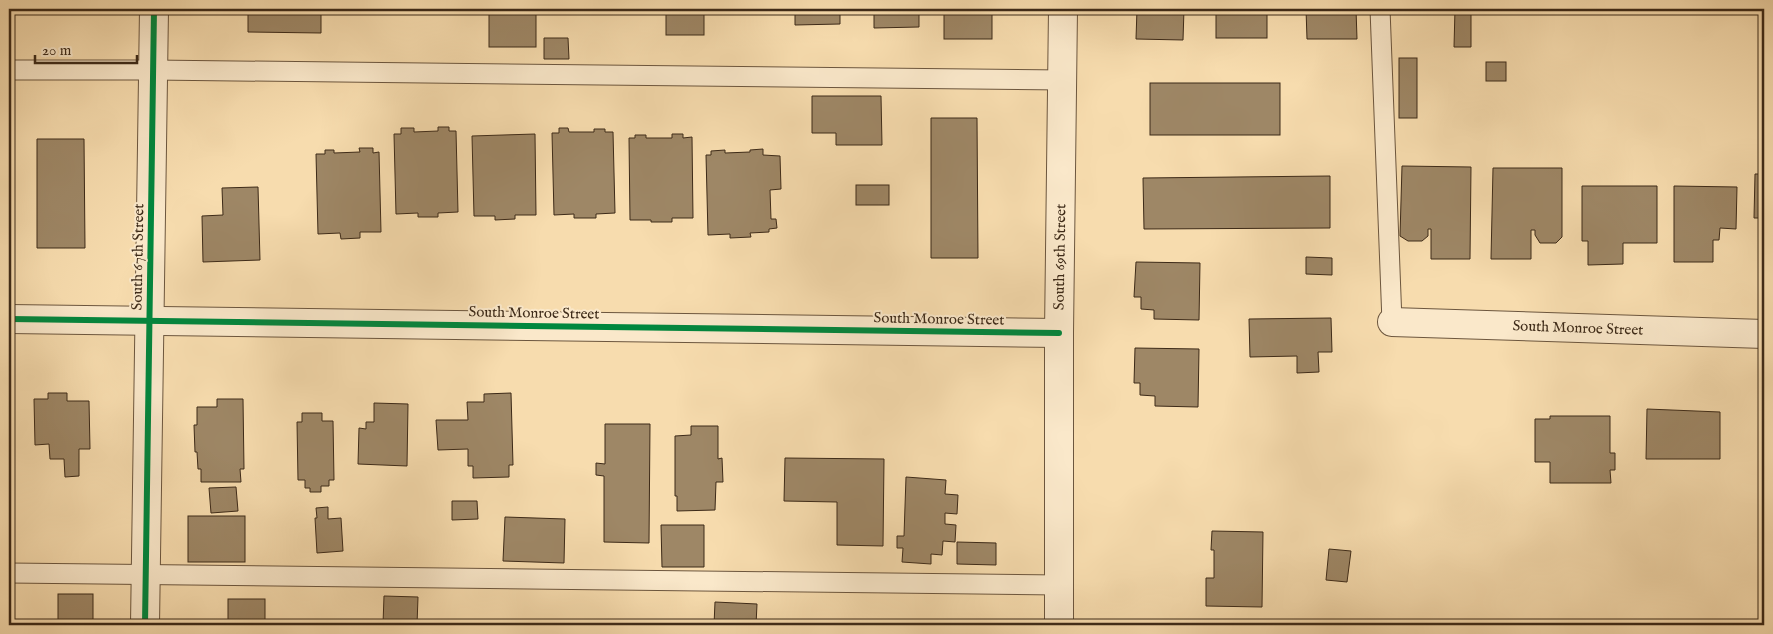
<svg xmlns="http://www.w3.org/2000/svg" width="1773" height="634" font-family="'IM FELL English',serif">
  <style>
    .building { fill: #9e8766; stroke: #3d2a18 }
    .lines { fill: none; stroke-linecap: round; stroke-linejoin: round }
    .lane-casing { stroke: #6c563e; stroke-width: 21 }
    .street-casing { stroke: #6c563e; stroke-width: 30 }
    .lane { stroke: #fae8ca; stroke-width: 19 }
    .street { stroke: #fae8ca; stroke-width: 28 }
    .cycleway-casing { stroke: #fae8ca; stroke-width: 9 }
    .cycleway { stroke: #00873e; stroke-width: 6 }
    .labels { text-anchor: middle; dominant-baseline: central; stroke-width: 4; stroke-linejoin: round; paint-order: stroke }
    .street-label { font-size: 15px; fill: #3d2a18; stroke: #fae8ca }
  </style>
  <rect width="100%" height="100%" fill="#f7dcae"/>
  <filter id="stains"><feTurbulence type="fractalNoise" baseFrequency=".004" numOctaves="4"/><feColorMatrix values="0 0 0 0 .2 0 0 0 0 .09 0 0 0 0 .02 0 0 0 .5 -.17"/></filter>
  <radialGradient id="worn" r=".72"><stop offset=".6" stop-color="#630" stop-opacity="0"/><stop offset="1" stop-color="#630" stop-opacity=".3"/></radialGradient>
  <g class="building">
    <polygon points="248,9 321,9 321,33 248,32"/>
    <rect x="489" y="9" width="47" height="38"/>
    <rect x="580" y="9" width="44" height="5"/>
    <rect x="666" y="9" width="38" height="26"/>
    <polygon points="795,9 840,9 840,24 795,25"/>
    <polygon points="874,9 919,9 919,27 874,28"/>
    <rect x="944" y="9" width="48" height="30"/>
    <polygon points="1137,9 1184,9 1183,40 1136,39"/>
    <rect x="1216" y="9" width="51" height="29"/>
    <polygon points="1306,9 1356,9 1357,39 1307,39"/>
    <polygon points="1455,9 1471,9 1471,47 1454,47"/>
    <rect x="1531" y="9" width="30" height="2"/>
    <polygon points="544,38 568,38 569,59 544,59"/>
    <rect x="1399" y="58" width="18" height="60"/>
    <rect x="1486" y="62" width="20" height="19"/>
    <rect x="1150" y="83" width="130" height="52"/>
    <polygon points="9,89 10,89 11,122 9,122"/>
    <polygon points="812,96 881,96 882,145 836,145 836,133 812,133"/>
    <polygon points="931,118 977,118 978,258 931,258"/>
    <polygon points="438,127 449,127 449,131 456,131 458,212 438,213 438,217 418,217 418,213 396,214 394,134 401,134 401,128 414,128 414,132 438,131"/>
    <polygon points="559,128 568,128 569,132 594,132 594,129 605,129 605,132 613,132 615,213 596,214 596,218 574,218 574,214 554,215 552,133 559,133"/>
    <polygon points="535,134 536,215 515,215 515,219 495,220 495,216 474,216 472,136"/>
    <polygon points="672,134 683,134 683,138 692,137 693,218 672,218 672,222 651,222 651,220 630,220 629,138 635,138 635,135 646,135 646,138 672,138"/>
    <polygon points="37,139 84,139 85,248 37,248"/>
    <polygon points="359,148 373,148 373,153 379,152 381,232 360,232 360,238 341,239 340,233 318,234 316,154 325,154 325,150 334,150 334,153 360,152"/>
    <polygon points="763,149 763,155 780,156 781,189 770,190 771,219 776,219 777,228 769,229 769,232 750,233 751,237 730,238 730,234 708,235 706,155 711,155 711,151 725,150 725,153 750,152 750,150"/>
    <polygon points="1402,166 1471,167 1470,259 1431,259 1431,229 1428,229 1428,236 1422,241 1408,241 1400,236"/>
    <polygon points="1493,168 1562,168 1562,237 1556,243 1540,243 1535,235 1535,230 1531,230 1531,259 1491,259"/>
    <polygon points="1755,174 1764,174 1764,218 1754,218"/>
    <polygon points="1330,176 1330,228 1144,229 1143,178"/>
    <rect x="856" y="185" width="33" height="20"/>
    <polygon points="1582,186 1657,186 1657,243 1623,243 1623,264 1588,265 1588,241 1582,241"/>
    <polygon points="1674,186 1737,187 1736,229 1720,228 1719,240 1713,240 1713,262 1674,262"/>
    <polygon points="258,187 260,260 203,262 202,216 223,215 222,188"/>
    <polygon points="1306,257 1332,258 1332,275 1306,274"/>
    <polygon points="1136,262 1200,263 1199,320 1154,319 1154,310 1141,309 1141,297 1134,297"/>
    <polygon points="1331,318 1332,352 1318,352 1319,372 1297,373 1297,356 1250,357 1249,319"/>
    <polygon points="1135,348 1199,349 1198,407 1155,406 1155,396 1140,395 1140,383 1134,383"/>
    <polygon points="48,393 67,393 67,401 89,401 90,449 79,449 79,476 65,477 64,459 50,459 49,444 35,445 34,399 48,399"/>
    <polygon points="511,393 513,465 509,465 509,477 473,478 473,466 468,466 468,449 438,450 436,420 468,420 467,402 484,402 484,394"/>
    <polygon points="217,399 243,399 244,469 240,469 241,482 201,482 201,469 198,469 197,452 195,452 194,425 197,425 197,407 217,407"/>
    <polygon points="374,403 408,404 407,466 358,464 359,428 366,429 366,422 374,422"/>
    <polygon points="1647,409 1720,412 1720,459 1646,459"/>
    <polygon points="302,413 322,413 322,421 333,421 334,480 329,480 329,486 321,486 321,492 310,492 310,488 305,488 305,480 298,480 297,422 302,422"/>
    <polygon points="1550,416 1610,416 1610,453 1615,453 1615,470 1610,470 1611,483 1550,483 1550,462 1535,462 1535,419 1550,419"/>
    <polygon points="605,424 650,424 649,543 604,542 604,476 596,475 596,463 605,464"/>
    <polygon points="691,426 718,426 718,459 722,458 723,482 716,482 715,510 677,511 677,496 675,496 675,436 691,435"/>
    <polygon points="785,458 884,459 883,546 837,545 837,502 784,501"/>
    <polygon points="906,477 946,480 945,494 958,495 957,514 945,513 945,524 956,525 955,542 943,541 942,555 931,554 931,564 902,562 903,548 897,548 897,536 904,536"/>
    <polygon points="236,487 238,511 211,513 209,488"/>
    <polygon points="452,501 477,501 478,519 452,520"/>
    <polygon points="328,507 328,519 341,518 343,551 317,553 315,518 317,518 316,508"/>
    <rect x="188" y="516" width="57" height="46"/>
    <polygon points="505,517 565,519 564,563 503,561"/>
    <polygon points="661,525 704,525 704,567 662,567"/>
    <polygon points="1212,531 1263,532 1262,607 1206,606 1206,578 1214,578 1214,550 1211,550"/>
    <polygon points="957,542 996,543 996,565 957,564"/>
    <polygon points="1329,549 1351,551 1347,582 1326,580"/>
    <rect x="58" y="594" width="35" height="31"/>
    <polygon points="384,596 418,597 417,625 383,624"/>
    <rect x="228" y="599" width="37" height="26"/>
    <polygon points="715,602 757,604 756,625 714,625"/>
    <polygon points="1321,623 1364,625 1321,625"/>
  </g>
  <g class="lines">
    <defs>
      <g id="lane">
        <polyline points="1380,9 1392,322"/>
        <polyline points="9,70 153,70 1063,80"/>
        <polyline points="9,573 1059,585"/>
      </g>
      <g id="street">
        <polyline points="9,319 1059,333"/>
        <polyline points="1392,322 1764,334"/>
        <polyline points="145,625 154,9"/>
        <polyline points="1059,625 1059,333 1063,9"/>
      </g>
    </defs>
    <use href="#lane" class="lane-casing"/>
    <use href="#street" class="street-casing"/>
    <use href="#lane" class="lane"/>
    <use href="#street" class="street"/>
    <defs>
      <g id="cycleway">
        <polyline points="9,319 1059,333"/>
        <polyline points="145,625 154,9"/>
      </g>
    </defs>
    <use href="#cycleway" class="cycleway-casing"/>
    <use href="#cycleway" class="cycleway"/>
  </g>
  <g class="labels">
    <g class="street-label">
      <text transform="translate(138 257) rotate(-89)">South 67th Street</text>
      <text transform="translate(1060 257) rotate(-89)">South 69th Street</text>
      <text transform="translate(534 313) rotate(1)">South Monroe Street</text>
      <text transform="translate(939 319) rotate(1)">South Monroe Street</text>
      <text transform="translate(1578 328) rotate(2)">South Monroe Street</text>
    </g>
  </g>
  <rect width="1773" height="634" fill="none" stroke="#f7dcae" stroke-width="30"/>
  <rect x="10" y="10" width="1753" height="614" fill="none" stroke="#3d2a18" stroke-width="2.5"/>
  <rect x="15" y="15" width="1743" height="604" fill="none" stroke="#3d2a18"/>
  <path d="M35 55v8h102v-8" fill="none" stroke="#3d2a18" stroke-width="2.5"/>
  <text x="42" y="55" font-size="15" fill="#3d2a18" stroke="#fae8ca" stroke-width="4" paint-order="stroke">20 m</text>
  <rect width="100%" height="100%" filter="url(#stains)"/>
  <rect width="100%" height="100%" fill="url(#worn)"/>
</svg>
